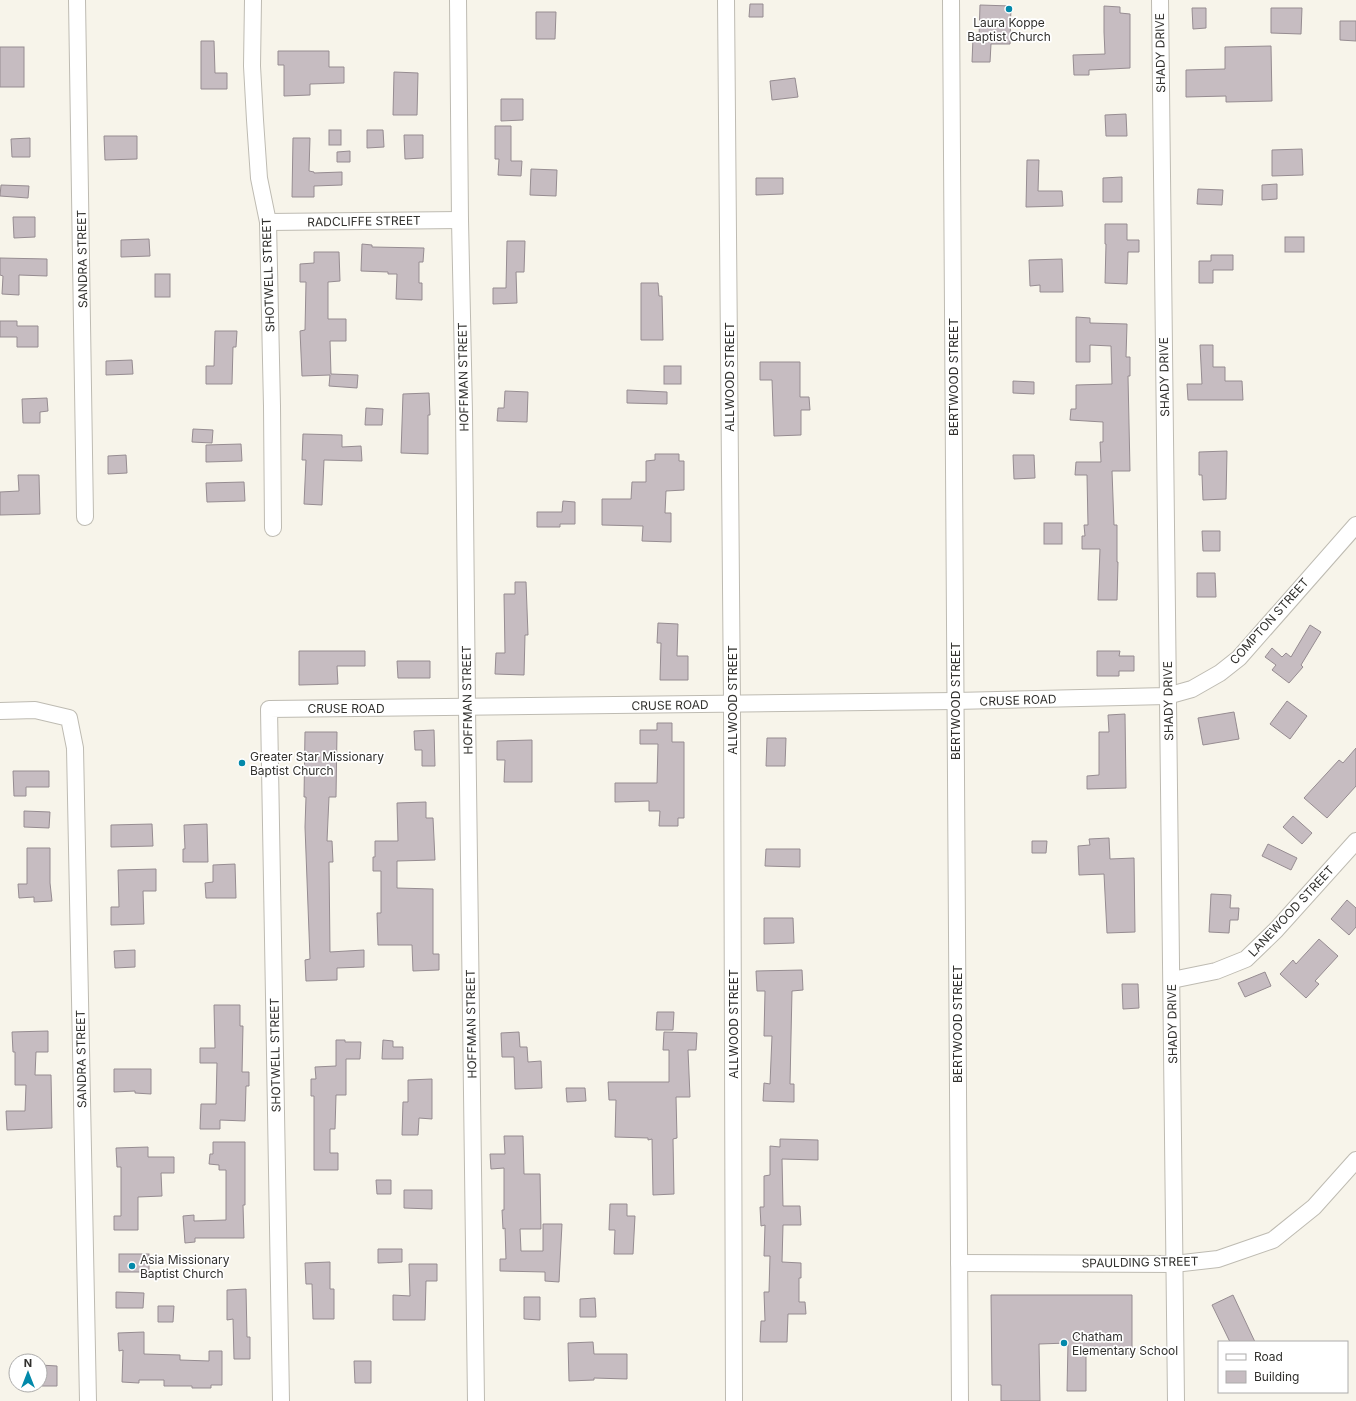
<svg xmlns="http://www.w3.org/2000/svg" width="1356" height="1401" font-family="Inter,sans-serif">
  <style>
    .building { fill: #c6bcc1; stroke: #968c91 }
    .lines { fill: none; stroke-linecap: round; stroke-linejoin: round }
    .street-casing { stroke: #bebbb2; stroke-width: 18 }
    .street { stroke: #fff; stroke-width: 16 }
    .poi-dot { fill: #0289aa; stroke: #fff; stroke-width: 1.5 }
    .labels { text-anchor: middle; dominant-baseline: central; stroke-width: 3.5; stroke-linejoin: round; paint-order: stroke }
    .poi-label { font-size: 12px; fill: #31302d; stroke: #fff; text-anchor: start }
    .street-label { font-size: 12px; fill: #31302d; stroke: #fff }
  </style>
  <rect width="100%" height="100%" fill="#f7f4ea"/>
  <g class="building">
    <polygon points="750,4 763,4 763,17 749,17"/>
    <polygon points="980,5 1011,6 1010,44 991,44 990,62 972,62 973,38 979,38"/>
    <polygon points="1104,6 1120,7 1120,13 1130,14 1130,68 1089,70 1089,75 1074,75 1073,55 1105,54 1104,32"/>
    <polygon points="1192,8 1206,8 1206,28 1193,29"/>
    <polygon points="1271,8 1302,8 1301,34 1271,33"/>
    <polygon points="536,12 556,12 555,39 536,39"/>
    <polygon points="1340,21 1356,21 1356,41 1340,40"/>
    <polygon points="201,41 214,41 215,73 227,73 227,89 201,89"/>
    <polygon points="1271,46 1272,101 1226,102 1226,96 1186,97 1186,70 1225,69 1225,47"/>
    <rect x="0" y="47" width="24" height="40"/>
    <polygon points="278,51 329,51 329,67 344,67 344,83 310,84 310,95 284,96 284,65 278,65"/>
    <polygon points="394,72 418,73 417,115 393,115"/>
    <polygon points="795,78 798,97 772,100 770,81"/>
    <polygon points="501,99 523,99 523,120 501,121"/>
    <polygon points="1126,114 1127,136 1106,136 1105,115"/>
    <polygon points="495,126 511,126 511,161 522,161 521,176 498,175 499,159 495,159"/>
    <rect x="329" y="130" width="12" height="15"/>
    <polygon points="367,130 383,130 384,147 367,148"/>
    <polygon points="404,135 423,135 423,158 405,159"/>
    <polygon points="104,136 137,136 137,159 105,160"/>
    <polygon points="30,138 30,157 12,157 11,139"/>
    <polygon points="293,138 310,138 309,171 314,172 314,173 342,172 342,185 314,186 314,197 292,197"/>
    <polygon points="1302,149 1303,175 1272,176 1272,150"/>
    <polygon points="350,151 350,162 337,162 337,152"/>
    <polygon points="1027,160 1039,160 1038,191 1062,191 1063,206 1026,207"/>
    <polygon points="531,169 557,170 556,196 530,195"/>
    <polygon points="1122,177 1122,202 1103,202 1103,178"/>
    <polygon points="756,178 783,178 783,194 756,195"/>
    <polygon points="1277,184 1277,199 1262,200 1262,185"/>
    <polygon points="1,185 29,186 28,198 0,196"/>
    <polygon points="1198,189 1223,190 1222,205 1197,204"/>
    <polygon points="13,217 35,217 35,237 14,238"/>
    <polygon points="1105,224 1127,224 1127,240 1139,240 1139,252 1128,252 1127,284 1105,283 1106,244 1105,244"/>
    <rect x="1285" y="237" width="19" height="15"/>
    <polygon points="149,239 150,256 121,257 121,240"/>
    <polygon points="507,241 525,241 524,272 516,272 517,303 493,304 493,288 506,288"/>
    <polygon points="362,244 372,245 372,247 424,248 423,262 419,262 419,283 422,283 422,300 396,299 397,274 388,274 388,272 361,271"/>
    <polygon points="314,252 339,252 340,281 328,282 328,319 346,319 346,341 330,341 331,374 358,375 357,388 329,386 330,375 302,376 300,331 305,330 306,282 300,282 300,264 314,263"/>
    <polygon points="1211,255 1233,255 1233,270 1213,270 1213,283 1199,283 1199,261 1211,261"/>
    <polygon points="0,258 47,259 47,276 19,275 19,295 2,294 3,276 0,275"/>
    <polygon points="1062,259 1063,292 1040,292 1040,285 1030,286 1029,260"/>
    <rect x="155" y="274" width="15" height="23"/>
    <polygon points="641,283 658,283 659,296 662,296 663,340 641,340"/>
    <polygon points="1076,317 1090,318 1090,323 1127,324 1126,357 1130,357 1130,376 1128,376 1130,471 1112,471 1114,525 1117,525 1117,562 1118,562 1117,600 1098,600 1100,549 1082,549 1082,536 1085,536 1084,525 1088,525 1087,475 1075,475 1076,462 1101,462 1100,442 1103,442 1103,422 1070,420 1071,409 1076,409 1076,385 1112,384 1111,346 1090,345 1090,362 1076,362"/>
    <polygon points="0,321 17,321 17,326 38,326 38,347 17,347 17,337 0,337"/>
    <polygon points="215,331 237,331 236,347 233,347 232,384 206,384 206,366 214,366"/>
    <polygon points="1200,345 1213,345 1213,367 1225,367 1225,381 1242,381 1243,400 1188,400 1187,384 1202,384"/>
    <polygon points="132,360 133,374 106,375 106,361"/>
    <polygon points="760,362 800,362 800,397 809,397 810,410 801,410 801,435 774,436 772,380 760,380"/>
    <rect x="664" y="366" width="17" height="18"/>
    <polygon points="1013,381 1034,382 1034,394 1013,393"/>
    <polygon points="627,390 667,392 667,404 627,403"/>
    <polygon points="505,391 528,392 527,422 497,421 498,408 504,408"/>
    <polygon points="429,393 430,415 428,415 428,454 401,453 403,394"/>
    <polygon points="47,398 48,411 40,412 40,423 23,423 22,399"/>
    <polygon points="366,408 383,409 382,425 365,425"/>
    <polygon points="193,429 213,430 212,443 192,442"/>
    <polygon points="303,434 342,435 342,447 361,446 362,461 324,460 322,505 304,504 306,460 302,460"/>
    <polygon points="241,444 242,461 206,462 206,445"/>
    <polygon points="1227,451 1226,499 1203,500 1202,475 1199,475 1199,452"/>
    <polygon points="655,454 679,454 679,461 684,461 684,490 666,491 665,513 671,513 671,542 642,541 643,526 602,525 602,499 631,499 632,482 646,482 646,461 655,460"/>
    <polygon points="126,455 127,473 108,474 108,456"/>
    <polygon points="1013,455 1034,455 1035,478 1014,479"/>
    <polygon points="18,475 39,475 40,514 0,515 0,492 19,491"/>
    <polygon points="244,482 245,501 207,502 206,483"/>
    <polygon points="563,501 575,502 575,524 560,524 560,527 537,527 537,512 562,512"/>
    <rect x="1044" y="523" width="18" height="21"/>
    <polygon points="1202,531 1220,531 1220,551 1203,551"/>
    <polygon points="1197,573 1215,573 1216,597 1197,597"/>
    <polygon points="515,582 526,582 528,635 525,635 524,675 495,674 496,653 505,653 504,594 515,594"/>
    <polygon points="658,623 678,624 677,656 688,656 688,680 660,680 661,643 657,643"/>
    <polygon points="1310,625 1321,632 1301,665 1303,667 1289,683 1272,670 1276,665 1265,657 1272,648 1282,657 1286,653 1291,657"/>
    <polygon points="299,651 365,651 365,666 337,666 338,684 299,685"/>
    <polygon points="1097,651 1120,651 1119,656 1134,656 1134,671 1119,671 1119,676 1097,676"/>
    <polygon points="397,661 430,661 430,678 398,678"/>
    <polygon points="1287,701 1307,716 1290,739 1270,724"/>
    <polygon points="1234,712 1239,739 1203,745 1198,718"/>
    <polygon points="1125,714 1126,788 1087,789 1087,776 1099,775 1099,732 1109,732 1108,715"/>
    <polygon points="657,723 672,723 672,742 684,742 684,818 678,818 678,826 659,826 660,811 649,811 649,801 615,802 615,783 657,783 658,744 640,744 640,730 657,730"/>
    <polygon points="434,730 435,766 422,766 422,750 415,750 414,731"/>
    <polygon points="305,732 337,732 336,797 329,797 327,841 332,841 333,862 329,862 330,952 364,950 364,967 337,968 337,980 306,981 305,960 310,959 305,827 306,797 304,797"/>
    <polygon points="767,738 786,738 785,766 766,766"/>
    <polygon points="532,740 532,782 504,782 505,760 497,760 497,741"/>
    <polygon points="1356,748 1356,786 1327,818 1304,798 1339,760 1343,763"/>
    <polygon points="13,771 49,771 49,787 26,787 26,796 14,796"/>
    <polygon points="426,802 426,818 433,818 435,860 397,861 397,888 433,889 433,954 439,954 439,970 413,971 412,945 378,945 377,913 381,913 381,871 373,871 373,857 375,857 375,841 398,841 397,803"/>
    <polygon points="24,811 50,812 49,828 24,827"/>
    <polygon points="1293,816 1312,833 1302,844 1283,827"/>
    <polygon points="152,824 153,846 111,847 111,825"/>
    <polygon points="207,824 208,862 183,862 183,849 185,849 184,825"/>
    <polygon points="1109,838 1110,859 1134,858 1135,932 1107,933 1104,874 1079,875 1078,846 1090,845 1089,839"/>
    <polygon points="1032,841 1047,841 1046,853 1032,853"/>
    <polygon points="1268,844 1297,858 1291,870 1262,856"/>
    <polygon points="27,848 50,848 50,883 52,901 34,902 34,897 19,898 18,884 27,884"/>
    <polygon points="766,849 800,849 800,867 765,866"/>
    <polygon points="235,864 236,898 206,898 205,883 213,882 213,865"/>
    <polygon points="156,869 156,891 143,891 144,924 111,925 111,907 119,907 118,870"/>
    <polygon points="1211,894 1231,895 1230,908 1239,908 1238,920 1230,920 1229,933 1209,932"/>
    <polygon points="1347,900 1356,908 1356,927 1349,935 1331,919"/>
    <polygon points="764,918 793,918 794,943 764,944"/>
    <polygon points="1319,939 1338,956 1315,981 1319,984 1306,998 1280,974 1293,960 1296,964"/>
    <polygon points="135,950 135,967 115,968 114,951"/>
    <polygon points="802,970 803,990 792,991 790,1084 794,1084 794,1102 763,1101 764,1083 770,1084 772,1036 764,1036 765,991 757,991 756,971"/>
    <polygon points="1265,972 1271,986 1245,997 1238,983"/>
    <polygon points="1122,984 1138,984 1139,1008 1123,1009"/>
    <polygon points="214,1005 240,1005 240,1026 243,1026 242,1072 249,1072 249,1086 246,1086 245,1121 220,1120 220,1129 200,1129 201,1104 216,1104 217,1063 200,1063 200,1048 215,1048"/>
    <polygon points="657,1012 674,1012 673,1030 656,1030"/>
    <polygon points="48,1031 48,1052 36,1052 35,1075 51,1075 52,1128 7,1130 6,1111 25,1111 26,1085 15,1085 15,1052 13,1052 12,1032"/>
    <polygon points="519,1032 520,1047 527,1047 528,1062 541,1061 542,1088 515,1089 514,1057 502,1057 501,1033"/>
    <polygon points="664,1032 697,1033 696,1050 688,1050 690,1097 676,1097 677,1138 673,1139 674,1194 653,1195 652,1139 648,1140 648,1138 615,1137 616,1100 609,1100 608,1082 669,1082 669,1050 663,1050"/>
    <polygon points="336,1040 345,1040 345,1042 361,1042 360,1059 346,1059 346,1095 336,1095 335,1129 330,1129 330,1153 338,1153 338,1170 314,1170 314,1096 311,1096 311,1079 316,1079 315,1067 336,1066"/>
    <polygon points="383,1040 393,1041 393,1047 403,1047 403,1059 382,1059"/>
    <polygon points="114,1069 151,1069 151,1094 135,1093 135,1091 114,1092"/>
    <polygon points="432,1079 432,1119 419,1118 418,1135 402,1135 403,1102 408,1102 408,1080"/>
    <polygon points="566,1088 585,1088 586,1101 567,1102"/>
    <polygon points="504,1136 523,1136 524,1174 540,1174 541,1229 520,1229 521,1251 543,1251 543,1224 562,1224 559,1282 545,1281 545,1272 500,1271 500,1259 506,1259 505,1228 503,1229 502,1210 504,1210 504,1168 491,1169 490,1154 505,1154"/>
    <polygon points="780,1139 818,1140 818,1160 782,1159 783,1206 800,1206 801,1225 783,1225 782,1262 801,1263 801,1278 799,1278 799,1302 805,1302 806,1314 788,1314 787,1342 760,1342 761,1321 765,1321 764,1292 769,1292 770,1256 764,1256 765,1225 761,1226 760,1207 764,1207 764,1176 770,1175 770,1146 780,1147"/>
    <polygon points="213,1142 245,1142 245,1205 243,1205 244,1238 195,1238 195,1242 185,1243 183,1216 194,1215 194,1221 226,1220 226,1170 219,1170 219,1165 209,1164 210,1154 213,1154"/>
    <polygon points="148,1147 148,1157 174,1157 174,1173 161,1173 162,1196 138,1197 138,1230 114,1230 114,1216 121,1216 121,1167 117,1167 116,1148"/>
    <polygon points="376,1180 391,1180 391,1194 377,1194"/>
    <polygon points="404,1190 432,1190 432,1209 404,1208"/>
    <polygon points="610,1204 627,1204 627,1216 635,1216 633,1254 614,1254 615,1230 609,1230"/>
    <polygon points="378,1249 402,1249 402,1262 378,1263"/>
    <rect x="119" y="1254" width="30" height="18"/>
    <polygon points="330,1262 330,1289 334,1289 334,1319 313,1319 312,1284 306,1284 305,1263"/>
    <polygon points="409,1264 437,1264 437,1281 426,1281 425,1320 393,1320 393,1295 410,1296"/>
    <polygon points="246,1289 247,1337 250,1337 250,1359 234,1359 233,1319 227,1320 227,1290"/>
    <polygon points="116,1292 144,1293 143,1308 116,1308"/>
    <polygon points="991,1295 1132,1295 1132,1354 1086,1354 1086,1391 1067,1391 1068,1343 1039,1344 1040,1401 1001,1401 1001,1385 992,1385"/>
    <polygon points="1233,1295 1255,1342 1230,1342 1212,1305"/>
    <polygon points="524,1297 540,1297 540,1320 524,1319"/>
    <polygon points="595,1298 596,1317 580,1317 580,1299"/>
    <polygon points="158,1306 174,1306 173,1322 158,1322"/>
    <polygon points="144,1332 144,1354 180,1355 180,1360 209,1361 209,1351 222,1351 222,1385 211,1385 211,1388 192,1388 192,1386 164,1386 164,1380 139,1380 139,1383 122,1382 123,1350 119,1351 118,1333"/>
    <polygon points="593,1342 594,1354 627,1354 627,1379 594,1378 594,1380 569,1381 568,1343"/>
    <polygon points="354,1361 371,1361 371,1383 355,1383"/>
    <polygon points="40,1365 57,1366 57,1386 40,1386"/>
  </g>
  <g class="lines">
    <defs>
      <g id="street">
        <polyline points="77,0 85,517"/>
        <polyline points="253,0 252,66 255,120 259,178 268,222 272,406 273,528"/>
        <polyline points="458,0 460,220 464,412 467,707 476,1401"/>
        <polyline points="726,0 732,704 734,1401"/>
        <polyline points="951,0 960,1401"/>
        <polyline points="1160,0 1176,1401"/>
        <polyline points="268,222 460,220"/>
        <polyline points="0,711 35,710 69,718 75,748 88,1401"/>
        <polyline points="1172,980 1216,971 1246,959 1276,930 1356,841"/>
        <polyline points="959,1263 1174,1264 1218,1259 1273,1240 1314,1207 1356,1160"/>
        <polyline points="281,1401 269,709 955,701 1167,696 1192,689 1220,673 1239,658 1356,525"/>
      </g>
    </defs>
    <use href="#street" class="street-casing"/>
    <use href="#street" class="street"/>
  </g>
  <g class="poi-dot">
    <circle cx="1009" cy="9" r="4"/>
    <circle cx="242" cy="763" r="4"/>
    <circle cx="132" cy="1266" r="4"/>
    <circle cx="1064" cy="1343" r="4"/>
  </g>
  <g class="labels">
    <g class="poi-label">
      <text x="1009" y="22" text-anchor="middle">Laura Koppe<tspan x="1009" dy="14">Baptist Church</tspan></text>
      <text x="250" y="756">Greater Star Missionary<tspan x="250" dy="14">Baptist Church</tspan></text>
      <text x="140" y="1259">Asia Missionary<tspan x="140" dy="14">Baptist Church</tspan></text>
      <text x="1072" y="1336">Chatham<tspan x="1072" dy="14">Elementary School</tspan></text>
    </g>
    <g class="street-label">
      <text transform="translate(1160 53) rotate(-91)">SHADY DRIVE</text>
      <text transform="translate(364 221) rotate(-1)">RADCLIFFE STREET</text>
      <text transform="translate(82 259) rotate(-91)">SANDRA STREET</text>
      <text transform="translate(268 275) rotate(-92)">SHOTWELL STREET</text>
      <text transform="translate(463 377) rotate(-91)">HOFFMAN STREET</text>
      <text transform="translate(729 377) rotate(-90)">ALLWOOD STREET</text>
      <text transform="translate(953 377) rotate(-90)">BERTWOOD STREET</text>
      <text transform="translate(1164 377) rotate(-91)">SHADY DRIVE</text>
      <text transform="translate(1269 621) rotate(-48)">COMPTON STREET</text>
      <text transform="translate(467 700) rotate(-91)">HOFFMAN STREET</text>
      <text transform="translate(732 700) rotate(-90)">ALLWOOD STREET</text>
      <text transform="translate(1018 700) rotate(-2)">CRUSE ROAD</text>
      <text transform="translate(955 701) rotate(-90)">BERTWOOD STREET</text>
      <text transform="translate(1168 701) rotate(-91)">SHADY DRIVE</text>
      <text transform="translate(670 705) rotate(-1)">CRUSE ROAD</text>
      <text x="346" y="708">CRUSE ROAD</text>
      <text transform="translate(1291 911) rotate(-47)">LANEWOOD STREET</text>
      <text transform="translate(471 1024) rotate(-91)">HOFFMAN STREET</text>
      <text transform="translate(733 1024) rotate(-90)">ALLWOOD STREET</text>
      <text transform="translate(957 1024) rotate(-90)">BERTWOOD STREET</text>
      <text transform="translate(1172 1024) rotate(-91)">SHADY DRIVE</text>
      <text transform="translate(275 1055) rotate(-91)">SHOTWELL STREET</text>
      <text transform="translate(81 1059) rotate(-91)">SANDRA STREET</text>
      <text transform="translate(1140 1262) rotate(-1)">SPAULDING STREET</text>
    </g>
  </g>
  <rect x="1218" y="1341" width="130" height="52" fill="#ffffff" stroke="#adacab"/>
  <rect x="1226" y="1354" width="20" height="6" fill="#ffffff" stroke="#adacab"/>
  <text x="1254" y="1361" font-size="12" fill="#31302d">Road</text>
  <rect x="1226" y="1371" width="20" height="12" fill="#c6bcc1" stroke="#adacab"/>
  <text x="1254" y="1381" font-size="12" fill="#31302d">Building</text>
  <g transform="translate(28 1373)"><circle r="19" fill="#ffffff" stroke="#adacab"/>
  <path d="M0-3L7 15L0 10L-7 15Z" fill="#0289aa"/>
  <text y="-6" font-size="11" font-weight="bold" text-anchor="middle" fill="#31302d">N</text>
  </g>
</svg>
